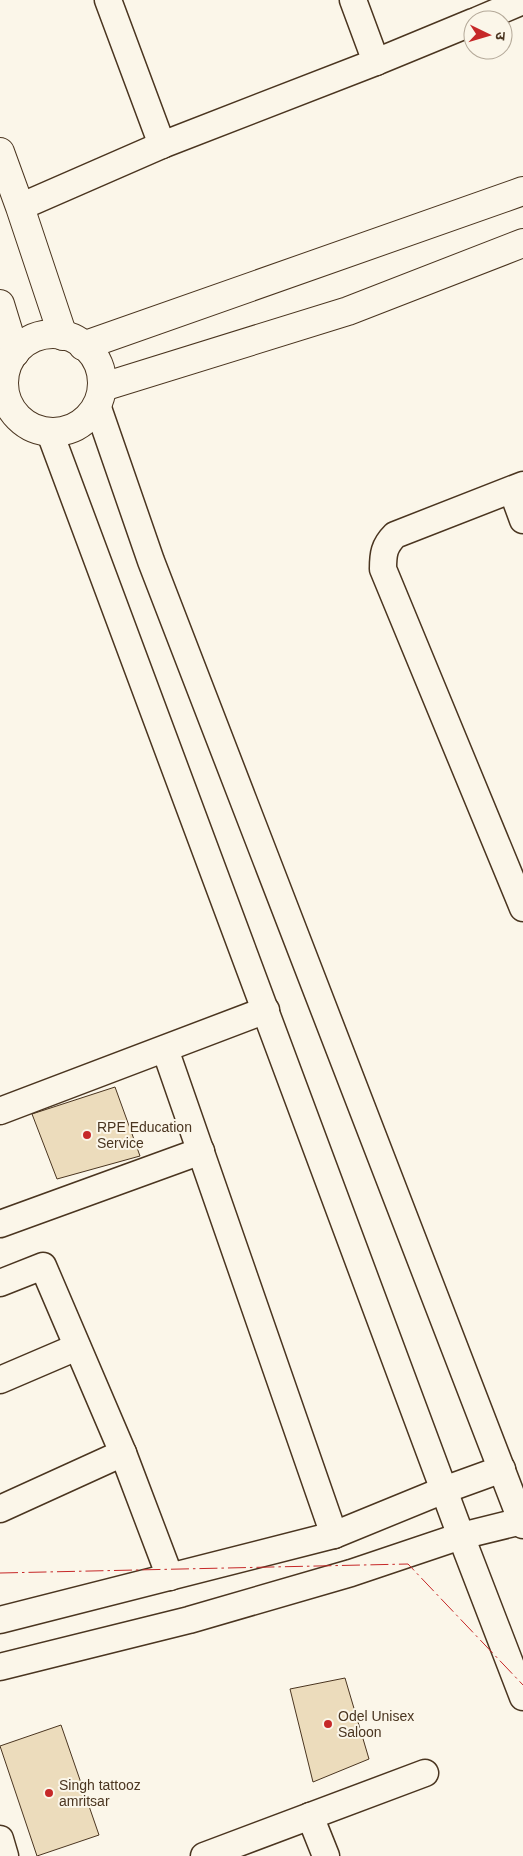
<svg xmlns="http://www.w3.org/2000/svg" width="523" height="1856" font-family="Arial,'Noto Sans Devanagari',sans-serif">
  <style>
    .building { fill: #ecdcbc; stroke: #4a3520 }
    .lines { fill: none; stroke-linecap: round; stroke-linejoin: round }
    .minor-casing { stroke: #4a3520; stroke-width: 29 }
    .tertiary-casing { stroke: #4a3520; stroke-width: 30 }
    .minor { stroke: #fbf6e9; stroke-width: 26 }
    .tertiary { stroke: #fbf6e9; stroke-width: 28 }
    .power { stroke: #c62828; stroke-width: 1; stroke-dasharray: 18 4 2.5 4; stroke-linecap: butt }
    .poi-dot { fill: #c62828; stroke: #fbf6e9; stroke-width: 2 }
    .labels { text-anchor: middle; dominant-baseline: central; stroke-width: 4; stroke-linejoin: round; paint-order: stroke }
    .poi-label { font-size: 14px; fill: #4a3520; stroke: #fbf6e9; text-anchor: start }
  </style>
  <rect width="100%" height="100%" fill="#fbf6e9"/>
  <g class="building">
    <polygon points="115,1087 140,1156 57,1179 32,1114"/>
    <polygon points="345,1678 369,1759 313,1782 290,1689"/>
    <polygon points="61,1725 99,1835 37,1856 0,1746"/>
  </g>
  <g class="lines">
    <defs>
      <g id="minor">
        <polyline points="108,0 162,145"/>
        <polyline points="353,0 376,62"/>
        <polyline points="478,20 523,1"/>
        <polyline points="20,207 162,145 376,62 473,22"/>
        <polyline points="97,405 151,561 523,1525"/>
        <polyline points="50,433 461,1536 523,1697"/>
        <path d="M523,485L395,535C384,546 383,554 383,569L523,908"/>
        <polyline points="512,490 523,520"/>
        <polyline points="165,1049 334,1535"/>
        <polyline points="0,1111 266,1010"/>
        <polyline points="0,1224 201,1151"/>
        <polyline points="0,1283 43,1266 123,1453 170,1577"/>
        <polyline points="0,1380 77,1347"/>
        <polyline points="0,1509 123,1453"/>
        <polyline points="0,1620 334,1535 444,1490 502,1469"/>
        <polyline points="0,1667 189,1620 351,1573 461,1536 522,1521"/>
        <polyline points="310,1816 326,1856"/>
        <polyline points="0,1839 5,1856"/>
        <polyline points="204,1856 425,1773"/>
      </g>
      <g id="tertiary">
        <polyline points="0,152 20,207 63,336"/>
        <polyline points="0,304 15,353"/>
        <circle cx="53" cy="383" r="49"/>
        <polyline points="83,346 523,191"/>
        <polyline points="103,387 348,311 523,243"/>
      </g>
    </defs>
    <use href="#minor" class="minor-casing"/>
    <use href="#tertiary" class="tertiary-casing"/>
    <use href="#minor" class="minor"/>
    <use href="#tertiary" class="tertiary"/>
    <polyline class="power" points="0,1573 408,1564 523,1685"/>
  </g>
  <g class="poi-dot">
    <circle cx="87" cy="1135" r="5"/>
    <circle cx="328" cy="1724" r="5"/>
    <circle cx="49" cy="1793" r="5"/>
  </g>
  <g class="labels">
    <g class="poi-label">
      <text x="97" y="1127">RPE Education<tspan x="97" dy="16">Service</tspan></text>
      <text x="338" y="1716">Odel Unisex<tspan x="338" dy="16">Saloon</tspan></text>
      <text x="59" y="1785">Singh tattooz<tspan x="59" dy="16">amritsar</tspan></text>
    </g>
  </g>
  <g transform="translate(488 35) rotate(95)"><circle r="24" fill="#fbf6e9" stroke="#b4a999"/>
  <path d="M0-4L9 19L0 12L-9 19Z" fill="#c62828"/>
  <text y="-8" font-size="14" font-weight="bold" text-anchor="middle" fill="#4a3520">उ</text>
  </g>
</svg>
